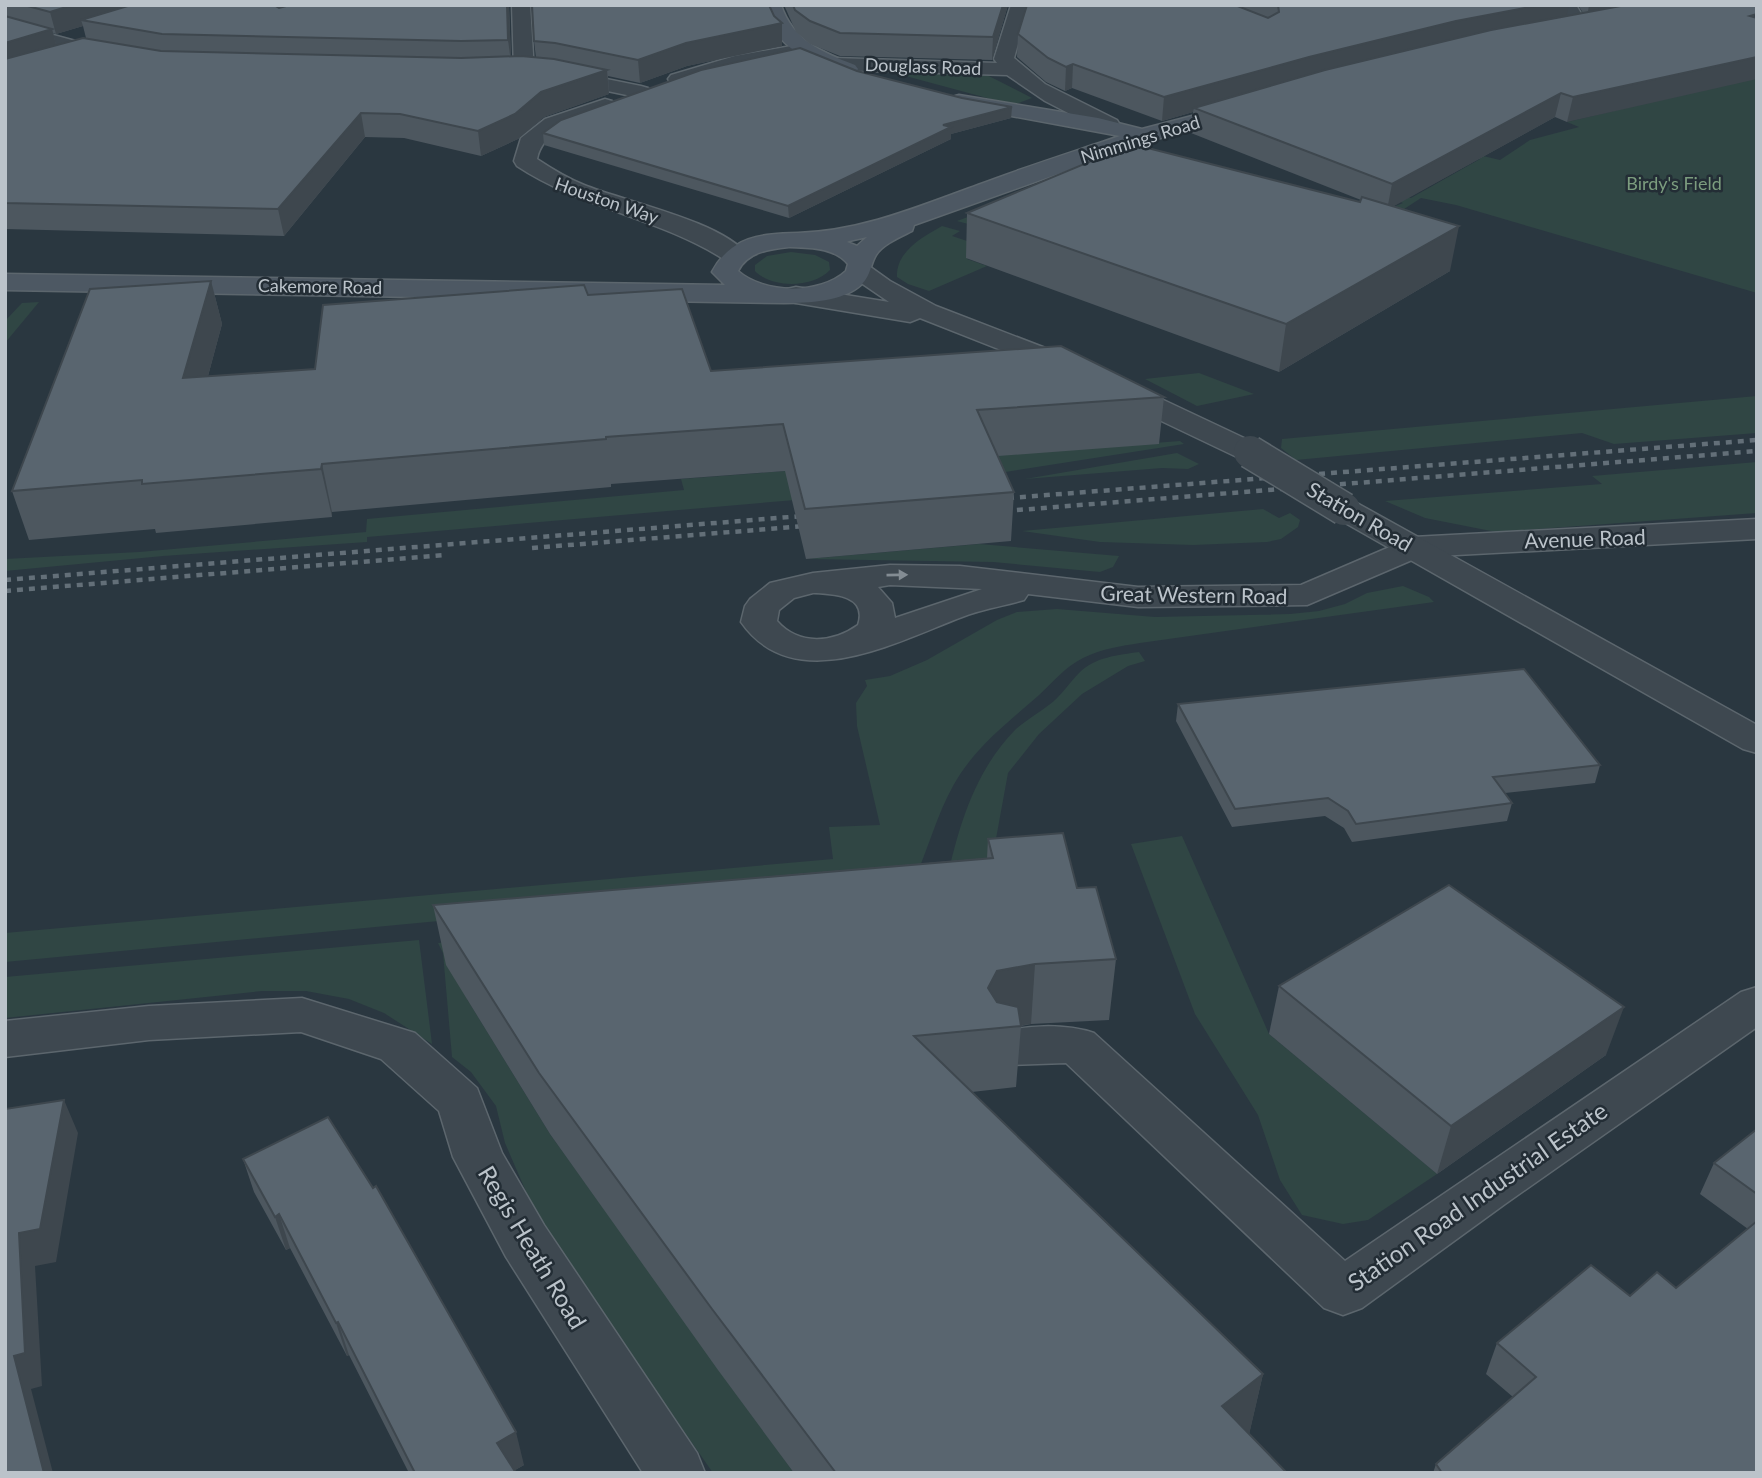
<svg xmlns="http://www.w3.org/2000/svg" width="1762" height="1478" font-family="Lato,sans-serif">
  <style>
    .green { fill: #304644 }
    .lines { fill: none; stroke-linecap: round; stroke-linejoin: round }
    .minor-casing { stroke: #5c666d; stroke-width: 3 }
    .tertiary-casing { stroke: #5c666d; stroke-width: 3 }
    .secondary-casing { stroke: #5c666d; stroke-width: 3 }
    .minor { fill: #3e4850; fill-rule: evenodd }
    .tertiary { fill: #3e4850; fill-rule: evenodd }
    .secondary { fill: #4d5863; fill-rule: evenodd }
    .rail { stroke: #636f78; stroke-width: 4.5; stroke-dasharray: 6 6; stroke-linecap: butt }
    .tertiary-bridge-casing { stroke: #5c666d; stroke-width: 35; stroke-linecap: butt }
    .tertiary-bridge { stroke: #3e4850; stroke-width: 32 }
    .wall { fill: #4d575f; fill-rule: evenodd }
    .shaded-wall { fill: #3e474e }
    .building { fill: #59656f; stroke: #3e474e; stroke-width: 2 }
    .oneway { fill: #838c93 }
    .labels { text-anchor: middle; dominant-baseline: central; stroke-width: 5; stroke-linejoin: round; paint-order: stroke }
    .far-street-label { font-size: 18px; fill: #bbc3ca; stroke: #232d35 }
    .far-park-label { font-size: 18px; fill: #7c9d7f; stroke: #232d35 }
    .street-label { font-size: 21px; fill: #bbc3ca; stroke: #232d35 }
    .near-street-label { font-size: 24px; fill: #bbc3ca; stroke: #232d35 }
  </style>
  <rect width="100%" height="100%" fill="#2a3740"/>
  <g class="green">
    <polygon points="876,68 981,72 1032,98 1013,105"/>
    <polygon points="1757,77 1757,293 1456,205 1421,198 1378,226 1371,216 1403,203 1254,150 1411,198 1480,159 1420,141 1500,160 1530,140 1579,127 1567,122"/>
    <path d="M1089,172L967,259L987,266L929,291L908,284L897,277C896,251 923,237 942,226L960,231L952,236L967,241L972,225L957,221Z"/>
    <path d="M791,252L815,255L829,262L830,270C813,288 772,289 755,271V265L767,256Z"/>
    <polygon points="39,302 5,343 5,321 22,303"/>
    <polygon points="1199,373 1254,394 1197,406 1145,379"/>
    <polygon points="1757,396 1757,433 1614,444 1582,433 1296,460 1281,448 1282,439"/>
    <polygon points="1180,441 1184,444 980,476 795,500 367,537 367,542 163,556 5,571 5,559 139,552 366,532 367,519 684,490 681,479"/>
    <polygon points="1177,453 1199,464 1188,469 1162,468 1025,479"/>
    <polygon points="1757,462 1757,513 1496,532 1425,518 1385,501 1602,484 1592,476"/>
    <polygon points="1263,509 1279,518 1290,513 1300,520 1298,527 1281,539 1267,542 1193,545 1100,542 1022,531"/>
    <polygon points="979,544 1119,556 1113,567 1100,572 993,562 806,559"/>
    <path d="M1403,586L1429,597L1434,602L1140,643C1121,646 1101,649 1083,658C1065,667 1053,682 1038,696C1006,724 974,748 953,786C937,815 929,846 916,876L5,962V933L833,859L829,827L880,825L857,726L856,703L867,686L865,680L890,676L927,660L997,620L1017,612L1057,609L1155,617L1290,614L1319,611L1345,604L1367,593Z"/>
    <path d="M1139,652L1145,661L1128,666L1082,694L1039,734L1008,773L985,899L467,999L550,1134L794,1473H713L541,1226L505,1143L496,1106L471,1072L452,1057L443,953L438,943L691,919L947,879C959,825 975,771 1015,730C1027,719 1042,711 1054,701C1064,692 1070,682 1079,673C1094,657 1119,655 1139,652Z"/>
    <polygon points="1182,836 1269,1034 1437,1174 1368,1220 1343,1224 1302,1215 1280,1180 1258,1115 1195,1014 1131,844"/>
    <polygon points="419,940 432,1044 384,1013 349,999 306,991 262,991 5,1018 5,977"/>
  </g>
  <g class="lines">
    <defs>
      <g id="minor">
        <polygon points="512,5 530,5 534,71 531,75 517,75 514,71"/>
        <polygon points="1011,5 1029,5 1014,58 1045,84 1117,120 1120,125 1117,130 1101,130 1045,101 1007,75 834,70 827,68 824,64 827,60 834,58 997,63 994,59"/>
        <polygon points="1558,5 1576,5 1589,27 1587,31 1573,31"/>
        <polygon points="5,22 120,53 123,57 113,63 5,34"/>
        <polygon points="797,45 807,51 804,55 738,67 678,85 671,83 668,79 671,75 735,56"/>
        <polygon points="557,69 641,86 648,88 651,92 648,96 641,98 550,79 547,75 550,71"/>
        <path d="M605,99L612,101L615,105L612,109C585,119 543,127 537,159C552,169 567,178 584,185C623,201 724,222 747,255L743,260L734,263L725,260C660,218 582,209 517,166L514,161L521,138L545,119Z"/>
        <path d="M1757,519V539L1419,557L1307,605L1138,607L1028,594L1024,600C1003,606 982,609 962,617C896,642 794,698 741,622L745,606L750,599L770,583L813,573L890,565L960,566L1138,587L1301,585L1413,537ZM890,585L982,589L895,618L892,603L878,587ZM813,593C834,594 868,595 858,625C833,643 799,646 777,621L779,610L794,598Z"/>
        <path d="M1757,987V1027L1505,1204L1362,1308L1343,1315L1324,1308L1066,1063L1011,1065L994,1060L987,1047L994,1034C1024,1025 1064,1023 1094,1033L1345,1261L1741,992Z"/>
        <polygon points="302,998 415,1033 477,1088 502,1153 544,1225 697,1453 705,1473 643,1473 506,1257 453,1157 439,1111 381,1059 301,1032 149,1040 5,1057 5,1021 149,1006"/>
      </g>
      <g id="tertiary">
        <polygon points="860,263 869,266 890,281 936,306 1087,364 1261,446 1265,452 1261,458 1250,461 1239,458 1067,376 920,318 910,322 796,303 787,301 783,295 787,289 796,287 889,302 851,276 847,271 851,266"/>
        <polygon points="1344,499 1355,502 1757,725 1757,753 1743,749 1333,516 1328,509 1333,502"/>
      </g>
      <g id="secondary">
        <path d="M763,5H781C793,41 822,52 855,65L858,69L855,73C844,76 834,71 823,66C793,54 772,37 763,5Z"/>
        <path d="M959,95L1098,118L1142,129L1242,103L1249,105L1252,109L1249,113L1150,141L914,225L912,231C900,237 883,244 876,255C870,265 871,275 862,284C843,302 808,303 784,303L5,290V274L725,285L712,272C731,236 761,234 798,233C862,231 920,206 978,185C1025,167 1073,152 1120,136L952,105L949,101L952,97ZM867,237L857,246L847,242L849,241ZM790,247C810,248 834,247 848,264L846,271C820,295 764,294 738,271C748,251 771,249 790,247Z"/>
      </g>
    </defs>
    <use href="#minor" class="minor-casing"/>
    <use href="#tertiary" class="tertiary-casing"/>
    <use href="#secondary" class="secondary-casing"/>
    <use href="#minor" class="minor"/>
    <use href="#tertiary" class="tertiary"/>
    <use href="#secondary" class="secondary"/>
    <g class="rail">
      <polyline points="996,499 1757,440"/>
      <polyline points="993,512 1757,451"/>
      <polyline points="532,548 818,525"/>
      <polyline points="5,580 815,515"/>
      <polyline points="5,591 445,555"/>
    </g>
    <defs>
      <polyline id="tertiary-bridge" points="1250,452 1344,509"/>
    </defs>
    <use href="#tertiary-bridge" class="tertiary-bridge-casing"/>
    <use href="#tertiary-bridge" class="tertiary-bridge"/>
  </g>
  <g class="wall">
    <path d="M5,5H509L511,57L536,58L534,41L774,16L782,23V46L687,66L640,83L608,76L609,94L544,117L518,139L481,156L404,138L365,137L284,236L5,229ZM83,26L86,38L56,45L53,33L56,34Z"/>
    <polygon points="784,5 1008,5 992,60 840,56 810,44 796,32"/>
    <polygon points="1027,5 1568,5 1566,16 1583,13 1578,5 1757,5 1567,122 1555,117 1393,206 1450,271 1279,372 966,258 967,213 1360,202 1361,200 1191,133 1193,112 1162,121 1072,88 1065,91 1046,82 1017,57 1018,34"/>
    <polygon points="857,71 962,98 1012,107 1011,118 951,134 951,139 789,218 544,145 543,133"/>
    <polygon points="211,281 222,324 208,376 315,369 588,295 711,371 1164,397 1159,444 998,456 1014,492 1011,541 806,559 785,471 611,484 611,487 332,512 332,517 156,533 155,529 29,540 12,491"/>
    <polygon points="1178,704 1600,765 1595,783 1505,793 1512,803 1507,821 1352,842 1344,828 1325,816 1232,827 1176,721"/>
    <polygon points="988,839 1077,888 1116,959 1109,1020 1031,1024 1021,1026 1016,1087 972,1092 1263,1374 1249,1434 1287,1473 794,1473 718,1370 550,1134 446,965 433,905 987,858"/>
    <polygon points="1279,986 1606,1055 1437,1174 1269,1034"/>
    <polygon points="1757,1129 1757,1473 1433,1473 1436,1464 1513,1397 1486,1374 1497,1343 1676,1288 1748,1229 1700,1194 1714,1163"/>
    <polygon points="243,1159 524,1465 515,1470 516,1473 409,1473 349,1355 347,1356 290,1248 286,1250 254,1192"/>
  </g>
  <g class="shaded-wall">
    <polygon points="73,5 151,5 81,20 83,26 56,34 50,12"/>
    <polygon points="268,5 308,5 275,16"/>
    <polygon points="507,5 509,5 511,62 508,40"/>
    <polygon points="1003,5 1008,5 992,60 993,37"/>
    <polygon points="1541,5 1569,5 1565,22 1194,108 1193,112 1162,121 1164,97 1309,57 1456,21"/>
    <polygon points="1589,5 1652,5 1587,18"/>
    <polygon points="782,23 782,46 687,66 640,83 638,60 686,43"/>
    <polygon points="52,29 58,52 5,68 5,43"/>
    <polygon points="1757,57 1757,79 1567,122 1573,97"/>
    <polygon points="1073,64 1072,88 1065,91 1066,67"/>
    <polygon points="607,70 609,94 544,117 518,139 481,156 478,131 541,92"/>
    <polygon points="1561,93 1555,117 1387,210 1392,184"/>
    <polygon points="1012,107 1011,118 951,134 951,139 789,218 788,206 943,125"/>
    <polygon points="361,113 365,137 284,236 278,209"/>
    <polygon points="1459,226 1450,271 1279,372 1286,324"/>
    <polygon points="211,281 222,324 195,424 183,378"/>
    <polygon points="322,464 332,512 332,517 321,469"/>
    <polygon points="1035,964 1031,1024 986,1030 988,988 997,971"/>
    <polygon points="1624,1007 1606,1055 1437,1174 1451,1126"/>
    <polygon points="64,1100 78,1133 56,1262 35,1266 42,1386 31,1389 53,1473 44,1473 14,1356 19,1233"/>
    <polygon points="279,1214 290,1248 286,1250 275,1217"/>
    <polygon points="338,1322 349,1355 347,1356 336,1323"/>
    <polygon points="1263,1374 1249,1435 1222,1406"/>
    <polygon points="516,1432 524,1465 510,1473 497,1443"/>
  </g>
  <g class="building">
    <polygon points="24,5 73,5 50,12"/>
    <polygon points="131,5 274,5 279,8 290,5 507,5 508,40 461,41 162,34 81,20"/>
    <polygon points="532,5 769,5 774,16 782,23 686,43 638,60 555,43 534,41"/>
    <polygon points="793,5 1003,5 993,37 840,33 810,21 795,10"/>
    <polygon points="1027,5 1235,5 1268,18 1279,12 1278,5 1541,5 1456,21 1309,57 1164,97 1073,64 1066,67 1048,58 1018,34"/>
    <polygon points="1626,5 1757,5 1757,14 1750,16 1757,18 1757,57 1573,97 1561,93 1392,184 1194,108 1325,70 1491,30"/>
    <polygon points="5,16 52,29 5,43"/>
    <polygon points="83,38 161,51 461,58 521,56 554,59 607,70 541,92 515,114 478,131 400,114 361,113 278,209 5,203 5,59"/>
    <polygon points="800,48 857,71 962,98 1012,107 943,125 951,127 788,206 543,133 561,120 701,70"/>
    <polygon points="1132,144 1360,202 1362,197 1459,226 1286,324 967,213"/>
    <polygon points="211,281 183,378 315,369 323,305 584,285 588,295 682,289 711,371 1061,346 1164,397 977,410 1014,492 805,509 783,424 606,437 606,439 322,464 321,469 142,484 142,480 12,491 90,289"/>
    <polygon points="1524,669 1600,765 1493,777 1512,803 1356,824 1348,811 1328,798 1235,809 1178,704"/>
    <polygon points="1063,833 1077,888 1096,887 1116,959 1035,964 997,971 988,988 997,1002 1018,1007 1021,1026 914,1036 1263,1374 1222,1406 1287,1473 836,1473 712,1309 539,1073 433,905 993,858 988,839"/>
    <polygon points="1449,885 1624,1007 1451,1126 1279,986"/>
    <polygon points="64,1100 40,1229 19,1233 25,1353 14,1356 44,1473 5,1473 5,1109"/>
    <polygon points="328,1117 373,1188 376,1186 516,1432 497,1443 516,1473 415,1473 338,1322 336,1323 279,1214 275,1217 243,1159"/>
    <polygon points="1757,1129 1757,1194 1714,1163"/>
    <polygon points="1757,1221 1757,1473 1442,1473 1436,1464 1536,1377 1497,1343 1591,1265 1630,1296 1657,1272 1676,1288"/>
  </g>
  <defs><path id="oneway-solid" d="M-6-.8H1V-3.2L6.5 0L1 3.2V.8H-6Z" transform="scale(1.75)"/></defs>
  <use class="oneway" href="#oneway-solid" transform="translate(897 575) rotate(-1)"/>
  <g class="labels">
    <g class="far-street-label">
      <text transform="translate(923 66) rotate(2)">Douglass Road</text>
      <text transform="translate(1140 139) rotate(-17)">Nimmings Road</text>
      <text transform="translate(607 200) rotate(19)">Houston Way</text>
      <text transform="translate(320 286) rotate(1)">Cakemore Road</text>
    </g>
    <g class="far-park-label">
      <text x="1674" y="183">Birdy's Field</text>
    </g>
    <g class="street-label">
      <text transform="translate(1360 516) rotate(30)">Station Road</text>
      <text transform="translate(1585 538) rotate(-2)">Avenue Road</text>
      <text transform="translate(1194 594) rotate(1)">Great Western Road</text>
    </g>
    <g class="near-street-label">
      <text transform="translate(1477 1196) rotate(-35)">Station Road Industrial Estate</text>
      <text transform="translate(533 1247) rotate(59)">Regis Heath Road</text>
    </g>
  </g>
  <rect width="1762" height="1478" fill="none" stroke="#bbc3ca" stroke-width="14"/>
</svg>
